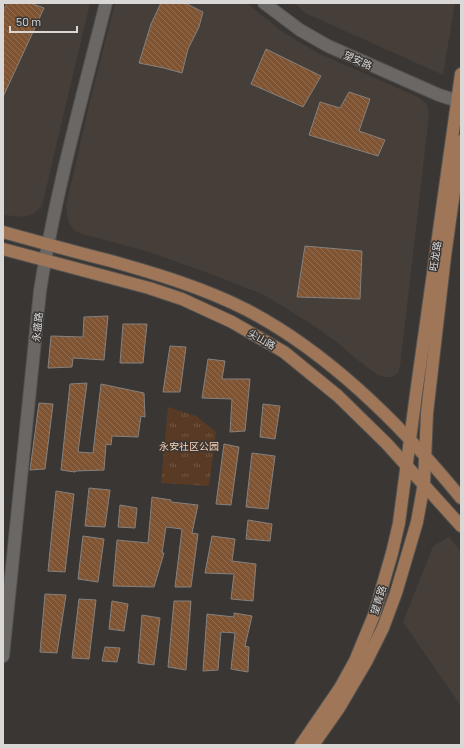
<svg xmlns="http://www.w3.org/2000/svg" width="464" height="748" font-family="Barlow,'Noto Sans SC',sans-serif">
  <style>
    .built { fill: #463e38 }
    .grass { fill: url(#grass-tufts) }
    .building { fill: url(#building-back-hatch); stroke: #84817f }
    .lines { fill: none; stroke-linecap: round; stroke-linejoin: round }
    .minor-casing { stroke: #545250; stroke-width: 14 }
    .major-casing { stroke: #545250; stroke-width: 14 }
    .minor { stroke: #6a6765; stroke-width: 12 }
    .major { stroke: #9f7758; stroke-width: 12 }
    .labels { text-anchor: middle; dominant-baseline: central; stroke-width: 3; stroke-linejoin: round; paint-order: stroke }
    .street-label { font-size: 10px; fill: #d9d8d7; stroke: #393634 }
    .park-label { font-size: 10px; fill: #fdd3b5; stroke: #393634 }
  </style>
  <defs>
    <pattern id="grass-tufts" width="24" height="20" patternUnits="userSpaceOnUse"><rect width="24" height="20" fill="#593b25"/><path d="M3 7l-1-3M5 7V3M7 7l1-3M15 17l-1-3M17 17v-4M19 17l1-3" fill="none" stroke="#705744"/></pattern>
    <pattern id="building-back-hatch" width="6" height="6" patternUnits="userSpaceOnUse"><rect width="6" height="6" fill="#7f5433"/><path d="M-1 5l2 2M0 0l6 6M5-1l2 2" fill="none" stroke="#916c50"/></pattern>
  </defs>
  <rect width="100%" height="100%" fill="#393634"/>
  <g class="built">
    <polygon points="3,3 90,3 42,206 33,214 24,217 3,215"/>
    <polygon points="115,3 247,3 281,31 318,53 418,97 427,104 429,116 400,367 398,373 393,377 385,377 378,375 356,359 338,343 313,325 264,295 216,276 146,251 82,234 75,231 71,226 68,220 66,206 90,101"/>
    <polygon points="295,3 455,3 443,75 305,13"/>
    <polygon points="449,537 461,552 461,706 403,622 433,546"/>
  </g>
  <polygon class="grass" points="168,407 196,416 216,432 209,486 161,483"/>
  <g class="building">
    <polygon points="7,3 30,3 44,8 3,97 3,11"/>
    <polygon points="161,3 185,3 203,12 199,27 188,49 182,73 164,68 139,63 151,24"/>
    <polygon points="266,49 321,76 303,107 251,84"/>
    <polygon points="349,92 370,99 359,131 385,140 378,156 309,135 320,102 340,108"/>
    <polygon points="305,246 362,251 360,299 297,297"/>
    <polygon points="108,316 104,360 73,358 72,367 48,368 51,336 83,337 84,317"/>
    <polygon points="123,324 147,324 143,363 120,363"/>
    <polygon points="170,346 186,347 180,392 163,392"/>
    <polygon points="208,359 225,361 222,379 250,379 245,431 230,432 232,399 202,398"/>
    <polygon points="87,383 78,452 93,453 101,384 144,393 145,417 141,416 138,437 112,436 111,445 106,444 104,470 76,471 75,472 61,470 70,384"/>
    <polygon points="39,403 53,404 45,469 30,470"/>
    <polygon points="263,404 280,406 275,439 260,437"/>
    <polygon points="224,444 239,447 231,505 216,504"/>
    <polygon points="252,453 275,456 268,509 246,507"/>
    <polygon points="89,488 110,490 105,527 85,526"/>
    <polygon points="56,491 74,494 65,572 48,571"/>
    <polygon points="152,497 171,500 171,502 198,505 192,533 198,534 191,587 175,587 182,529 166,527 162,553 164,553 154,587 113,586 117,540 148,543"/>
    <polygon points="120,505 137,508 135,528 118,527"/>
    <polygon points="248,520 272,524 270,541 246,539"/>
    <polygon points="83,536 104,539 98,582 78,579"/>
    <polygon points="212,536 235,539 232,561 256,564 253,601 231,599 234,574 205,573"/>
    <polygon points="45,594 66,595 57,653 40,652"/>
    <polygon points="79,599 96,600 89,659 72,658"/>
    <polygon points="112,601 128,604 124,631 109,629"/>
    <polygon points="174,601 191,601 186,670 168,667"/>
    <polygon points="234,613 252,616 245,646 249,647 248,672 231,669 235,633 221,632 218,670 203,671 207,614 234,617"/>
    <polygon points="142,615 160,618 154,665 138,663"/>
    <polygon points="105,647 120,648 117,662 102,661"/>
  </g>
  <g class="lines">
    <defs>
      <g id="minor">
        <polyline points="264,3 300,30 328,46 439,95 461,102"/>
        <path d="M3,656L40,291C55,194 82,98 106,3"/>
      </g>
      <g id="major">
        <path d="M3,232C39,242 75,252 111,261C157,274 204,288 247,310C329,353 403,427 461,498"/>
        <polyline points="3,249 149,288 182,299 232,322 284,352 338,396 387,444 461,526"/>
        <polyline points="301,745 340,688 355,661 374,615 392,553 399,523 416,394 461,74"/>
        <polyline points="313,745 339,708 366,662 383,628 396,593 417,522 424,483 427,413 445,256 461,141"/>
      </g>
    </defs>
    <use href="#minor" class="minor-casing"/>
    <use href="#major" class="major-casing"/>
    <use href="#minor" class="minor"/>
    <use href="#major" class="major"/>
  </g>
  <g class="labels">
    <g class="street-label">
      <text transform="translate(358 60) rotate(24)">望安路</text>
      <text transform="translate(435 256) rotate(-82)">旺龙路</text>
      <text transform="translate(37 327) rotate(-84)">永盛路</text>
      <text transform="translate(262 339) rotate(30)">尖山路</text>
      <text transform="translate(378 600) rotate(-72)">望青路</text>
    </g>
    <g class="park-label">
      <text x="189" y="446">永安社区公园</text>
    </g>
  </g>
  <rect width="464" height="748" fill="none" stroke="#d9d8d7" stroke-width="8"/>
  <path d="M10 26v6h67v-6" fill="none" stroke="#d9d8d7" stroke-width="2"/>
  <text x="16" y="26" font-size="12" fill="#d9d8d7" stroke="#393634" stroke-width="3" paint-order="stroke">50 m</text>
</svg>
